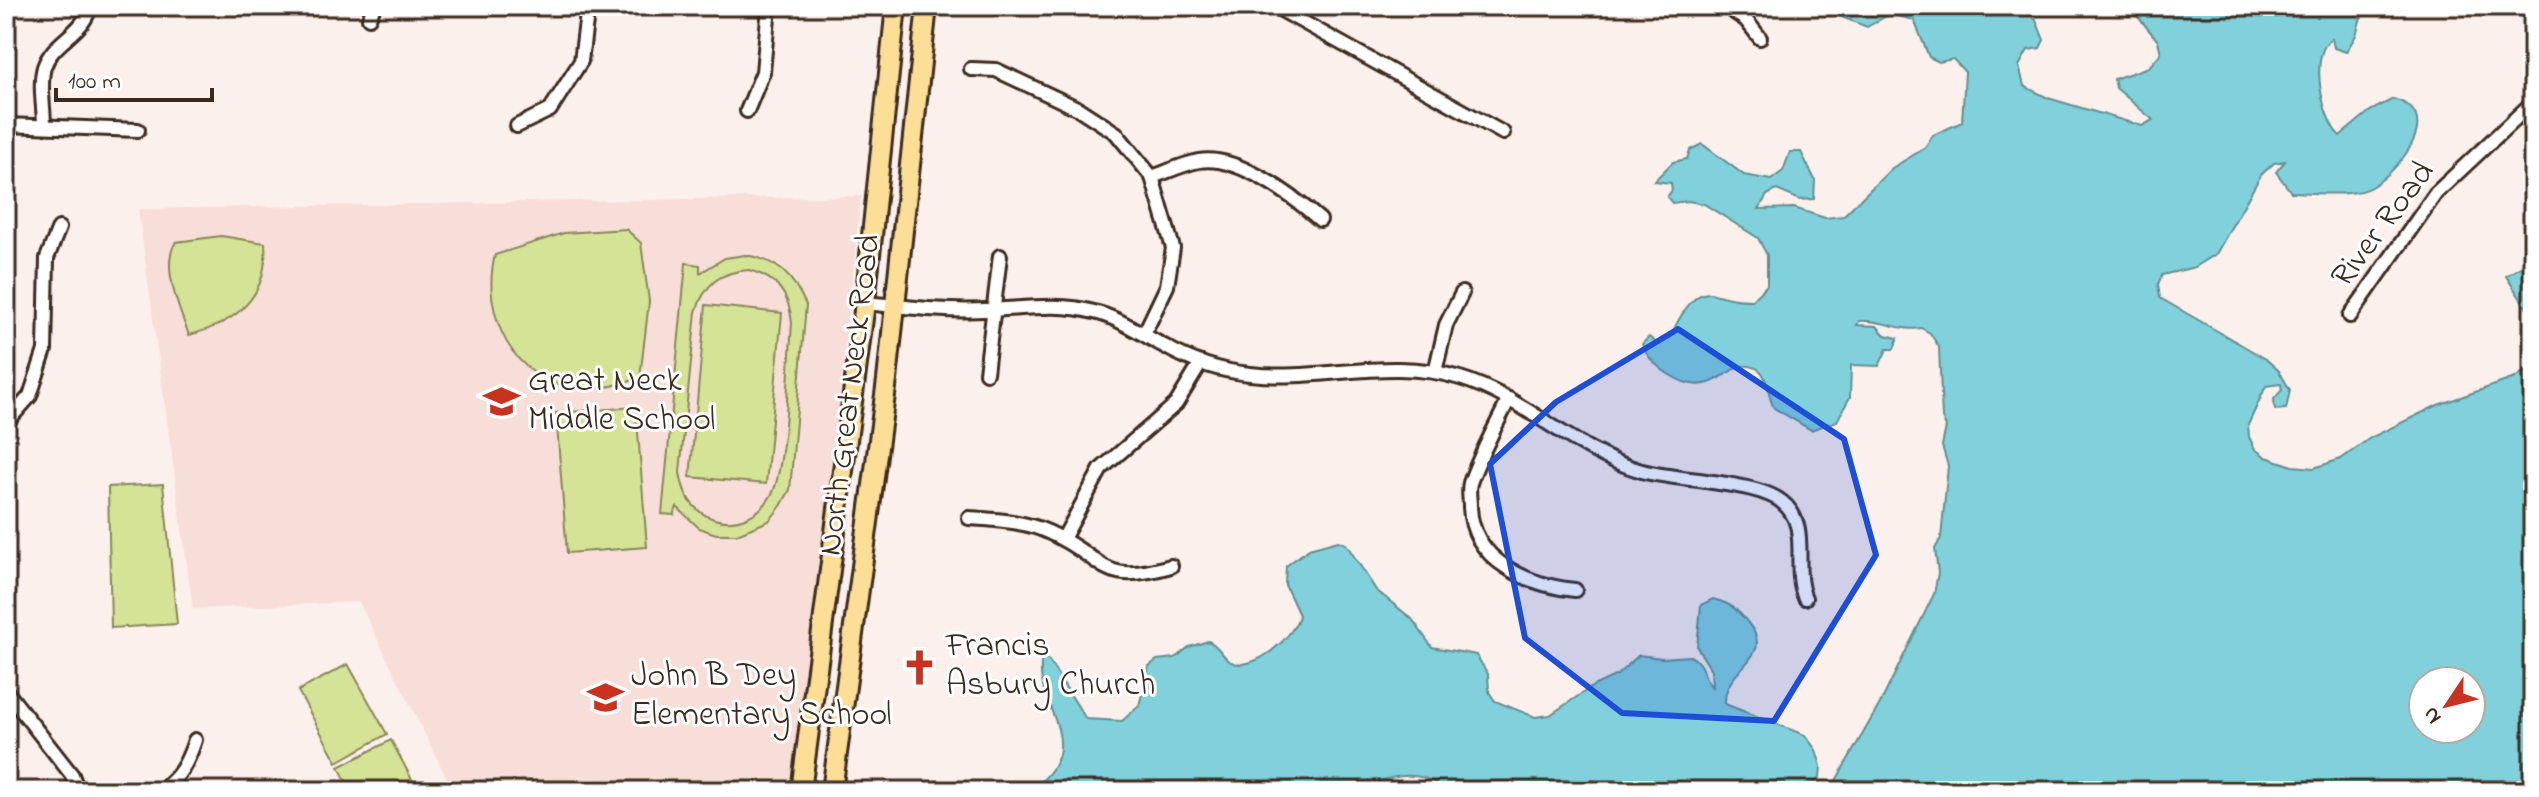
<svg xmlns="http://www.w3.org/2000/svg" width="2539" height="797" font-family="'Indie Flower',sans-serif">
  <style>
    .built { fill: #f8ded8 }
    .green { fill: #d5e396; stroke: #88865a; stroke-width: 2; fill-rule: evenodd }
    .water { fill: #80d1db; stroke: #648e8f; stroke-width: 2; fill-rule: evenodd }
    .lines { fill: none; stroke-linecap: round; stroke-linejoin: round }
    .street-casing { stroke: #3b2a1e; stroke-width: 18 }
    .primary-casing { stroke: #3b2a1e; stroke-width: 24 }
    .street { stroke: #fff; stroke-width: 12 }
    .primary { stroke: #fcde96; stroke-width: 18 }
    .marked { fill: #1d4ed8; fill-opacity: 0.2; stroke: #1d4ed8; stroke-width: 6; stroke-linejoin: round }
    .labels { text-anchor: middle; dominant-baseline: central; stroke-width: 6; stroke-linejoin: round; paint-order: stroke }
    .street-label { font-size: 34px; fill: #3b2a1e; stroke: #fff }
    .poi-label { font-size: 34px; fill: #3b2a1e; stroke: #fff; text-anchor: start }
  </style>
  <rect width="100%" height="100%" fill="#fcf0ed"/>
  <filter id="ink" filterUnits="userSpaceOnUse"><feTurbulence type="fractalNoise" baseFrequency=".0125" numOctaves="2"/><feDisplacementMap in="SourceGraphic" scale="16" xChannelSelector="R" yChannelSelector="G"/><feConvolveMatrix kernelMatrix="1 2 1 2 8 2 1 2 1" color-interpolation-filters="sRGB"/></filter>
  <g filter="url(#ink)">
    <polygon class="built" points="861,196 819,595 792,791 453,791 359,602 193,609 138,209"/>
    <g class="green">
      <path d="M626,229L641,243L649,301L640,378C620,385 601,390 579,389C513,384 480,313 495,255L564,233Z"/>
      <path d="M221,236L265,243C269,296 237,323 189,335C180,312 160,264 176,242Z"/>
      <path d="M745,255C778,260 793,276 806,305L790,490L781,506L769,521L737,534H716L699,528L677,507L674,515L662,514L686,263L700,265V273L725,258ZM749,270C777,278 789,293 792,323C789,359 786,468 772,494C761,515 737,526 714,519C693,512 683,494 680,472L696,312C705,284 719,272 749,270Z"/>
      <polygon points="706,305 782,313 766,484 690,477"/>
      <polygon points="636,407 647,547 567,553 556,413"/>
      <polygon points="163,484 177,624 111,628 108,487"/>
      <polygon points="348,664 387,734 337,762 298,691"/>
      <polygon points="391,740 418,791 351,791 339,767"/>
    </g>
    <g class="water">
      <path d="M1813,6H2022L2036,20L2044,40L2040,48L2028,50L2019,66L2024,86L2048,98L2142,126L2153,120L2116,88L2114,79L2149,67L2161,53L2158,41L2129,6H2364L2356,35L2346,52L2334,48L2332,38C2308,53 2322,120 2340,136L2370,111L2393,99C2447,113 2398,172 2371,187C2353,198 2312,192 2291,192L2276,172L2285,161L2274,163L2261,175L2216,254L2195,267L2162,275L2158,284L2160,298L2266,359L2279,371L2290,390L2286,409L2275,410L2274,399L2282,390L2281,384L2266,386L2248,425L2249,437L2255,449L2266,457L2293,466L2314,468L2341,459L2370,438L2438,405L2515,378L2533,365V791H1830L1881,702L1934,594L1938,573L1935,549L1941,538L1948,466L1942,446L1946,427L1942,418L1939,347L1930,333L1921,328C1901,332 1881,319 1859,321L1857,325L1877,326L1885,335L1898,338L1894,349H1887L1879,366L1851,365L1850,397L1837,421L1811,430L1774,408C1764,389 1772,363 1740,366C1727,372 1719,381 1705,384C1683,389 1649,365 1642,344L1649,337L1657,343L1670,338C1676,324 1693,287 1714,294C1728,298 1736,300 1752,300L1767,285V255L1758,238L1704,204L1688,201L1672,203L1667,197L1672,190L1671,183L1654,181L1673,162L1687,159L1690,150L1702,144L1744,175L1771,180L1783,171L1790,152H1801L1815,180L1814,199L1800,200L1777,190L1767,195L1759,209L1794,208L1825,218L1843,216L1892,168L1925,148L1933,135L1962,122L1965,72L1953,59L1939,62L1929,57L1914,20L1890,14L1867,27ZM2423,681H2471V729H2423Z"/>
      <polygon points="2533,259 2533,303 2526,307 2506,276"/>
      <path d="M1338,541L1346,544L1376,590L1412,619L1432,647L1476,655L1488,674L1489,692L1495,701L1535,717L1550,715L1593,686L1617,675L1639,655L1662,658L1690,656C1705,663 1702,678 1712,687L1711,670L1697,647L1701,605L1713,599C1732,604 1737,609 1748,623C1778,659 1723,666 1725,704L1805,735L1816,750L1821,766L1820,777L1808,791H1445C1409,754 1359,797 1339,788L1029,791C1097,744 1031,707 1042,657L1049,661L1086,719L1122,721L1139,706L1149,666L1157,660L1175,658L1189,647L1208,641C1219,645 1222,657 1231,662C1254,673 1295,636 1299,615L1285,585L1286,566L1309,549Z"/>
    </g>
    <g class="lines">
      <defs>
        <g id="street">
          <polyline points="1274,6 1503,133"/>
          <polyline points="1725,6 1746,20 1760,38"/>
          <polyline points="369,18 374,6"/>
          <polyline points="971,69 996,70 1079,109 1116,133 1152,177 1173,248 1167,286 1144,334"/>
          <polyline points="747,111 763,72 769,6"/>
          <polyline points="6,125 138,130"/>
          <path d="M44,126C44,107 39,85 44,67C53,40 84,34 90,6"/>
          <polyline points="517,126 550,110 581,61 588,6"/>
          <path d="M1152,177C1167,172 1183,164 1199,161C1237,154 1293,196 1320,220"/>
          <path d="M865,303C905,307 945,312 986,310C1022,309 1058,302 1094,312C1120,318 1141,334 1164,346C1190,361 1220,371 1250,374C1320,382 1390,356 1460,378C1526,398 1574,452 1642,471C1678,481 1756,481 1782,502C1812,526 1791,567 1805,598"/>
          <polyline points="2350,316 2436,193 2533,102"/>
          <polyline points="1435,372 1446,325 1462,293"/>
          <polyline points="986,373 1000,256"/>
          <path d="M1509,399C1496,426 1480,454 1470,483C1468,490 1470,499 1470,507C1472,561 1528,585 1575,590"/>
          <polyline points="6,423 30,396 45,350 47,258 59,228"/>
          <path d="M969,518C996,520 1024,521 1048,532C1109,559 1097,587 1171,566"/>
          <polyline points="1063,539 1101,469 1176,404 1201,363"/>
          <polyline points="6,691 72,775 78,791"/>
          <path d="M159,791C180,779 188,761 195,740"/>
        </g>
        <g id="primary">
          <polyline points="801,791 865,303 896,6"/>
          <polyline points="832,791 887,380 927,6"/>
        </g>
      </defs>
      <use href="#street" class="street-casing"/>
      <use href="#primary" class="primary-casing"/>
      <use href="#street" class="street"/>
      <use href="#primary" class="primary"/>
    </g>
  </g>
  <path class="marked" d="M1678,329L1844,439L1876,555L1774,721L1622,713L1525,638L1490,464L1556,402Z"/>
  <defs>
    <symbol id="school-bare" viewBox="-9 -9 18 18"><path d="M0-5L7-2L0 1L-7-2ZM-4 1L0 2.5L4 1V4Q0 6-4 4Z" fill="#c8321e" stroke="#fff" stroke-width="2.5" paint-order="stroke"/></symbol>
    <symbol id="church-bare" viewBox="-9 -9 18 18"><path d="M-1.2-6h2.4v3.5h3.3v2.4h-3.3V6h-2.4V-.1h-3.3v-2.4h3.3Z" fill="#c8321e" stroke="#fff" stroke-width="2.5" paint-order="stroke"/></symbol>
  </defs>
  <g fill-rule="evenodd">
    <use href="#school-bare" x="476" y="376" width="51" height="51"/>
    <use href="#church-bare" x="894" y="642" width="51" height="51"/>
    <use href="#school-bare" x="580" y="672" width="51" height="51"/>
  </g>
  <g class="labels">
    <g class="street-label">
      <text transform="translate(2384 225) rotate(-53)">River Road</text>
      <text transform="translate(851 395) rotate(-83)">North Great Neck Road</text>
    </g>
    <g class="poi-label">
      <text x="528" y="382">Great Neck<tspan x="528" dy="39">Middle School</tspan></text>
      <text x="946" y="647">Francis<tspan x="946" dy="39">Asbury Church</tspan></text>
      <text x="631" y="677">John B Dey<tspan x="631" dy="39">Elementary School</tspan></text>
    </g>
  </g>
  <rect width="2539" height="797" fill="none" stroke="#fff" stroke-width="32"/>
  <rect x="16" y="16" width="2507" height="765" fill="none" stroke="#3b2a1e" stroke-width="3" filter="url(#ink)"/>
  <g transform="translate(2447 705) rotate(235)"><circle r="38" fill="#ffffff" stroke="#b1aaa5" stroke-width="2"/>
  <path d="M0-6L14 30L0 20L-14 30Z" fill="#c8321e"/>
  <text y="-12" font-size="22" font-weight="bold" text-anchor="middle" fill="#3b2a1e">N</text>
  </g>
  <path d="M56 88v12h156v-12" fill="none" stroke="#3b2a1e" stroke-width="4"/>
  <text x="68" y="88" font-size="24" fill="#3b2a1e" stroke="#ffffff" stroke-width="6" paint-order="stroke">100 m</text>
</svg>
